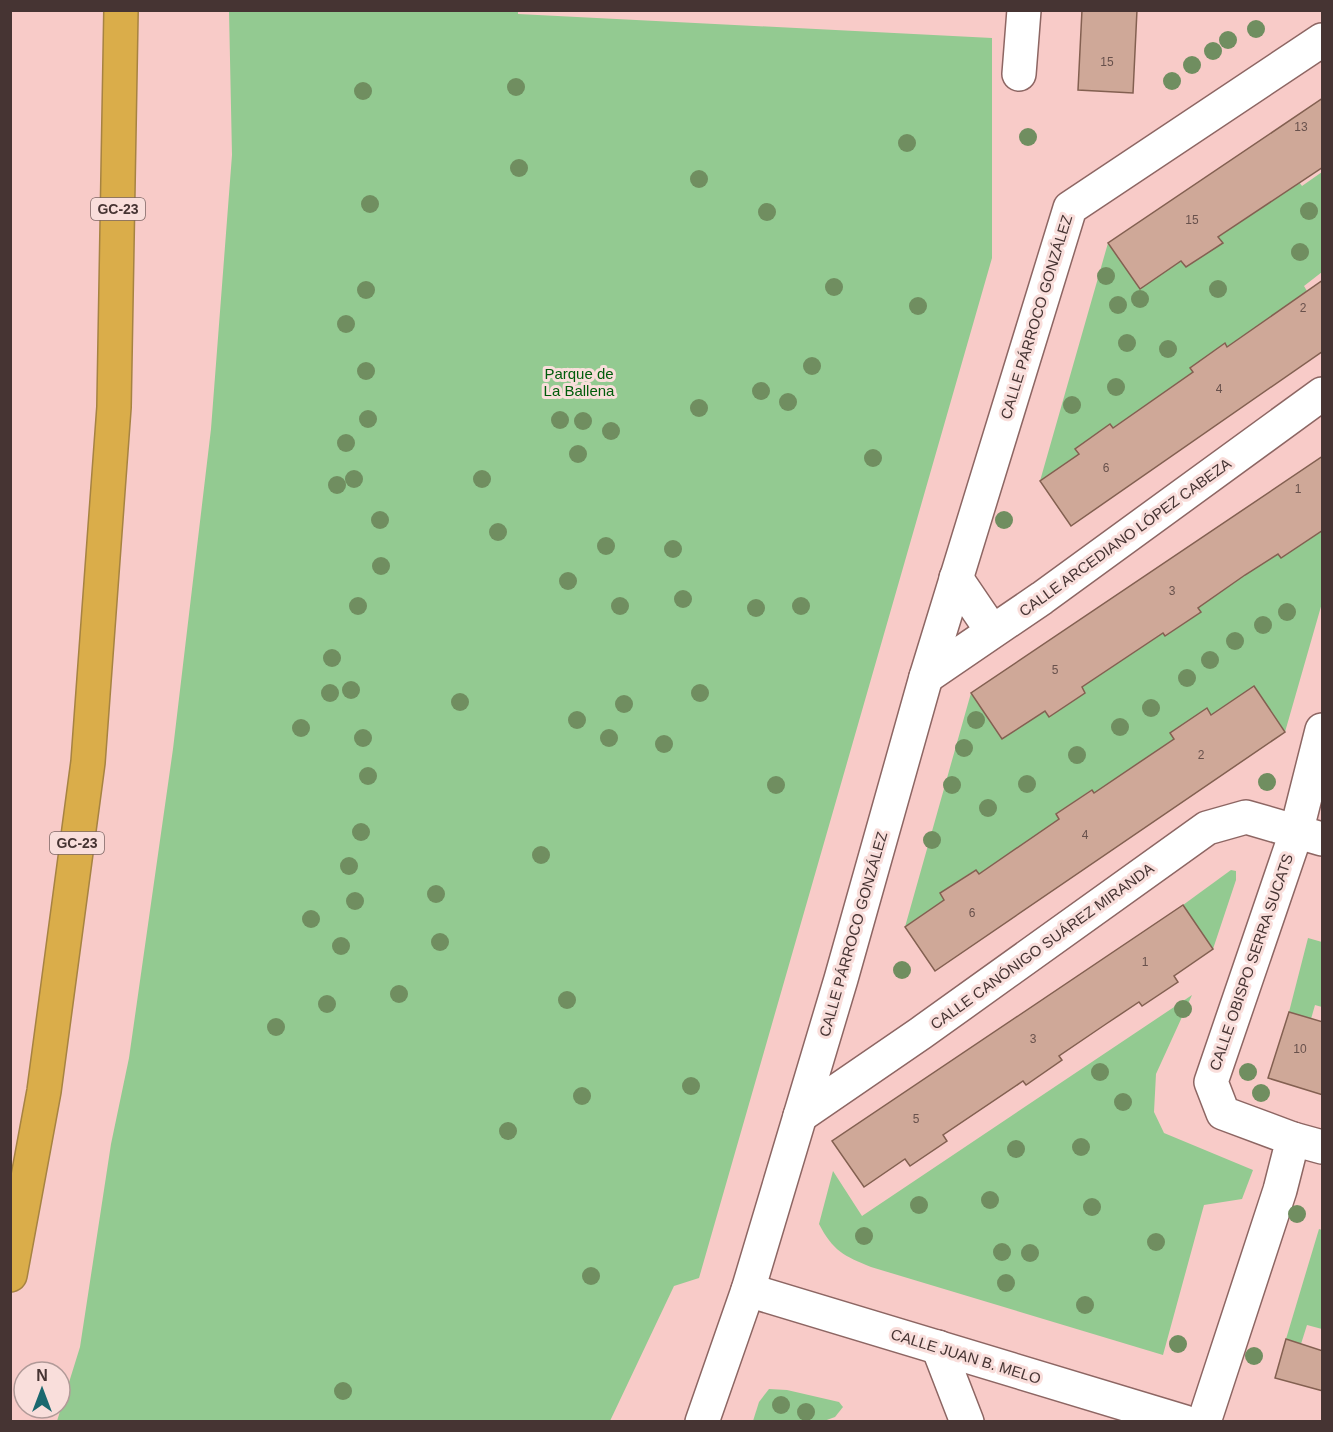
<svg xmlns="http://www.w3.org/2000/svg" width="1333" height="1432" font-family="Helvetica,sans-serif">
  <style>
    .green { fill: #93ca91 }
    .building { fill: #cfa898; stroke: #836051; stroke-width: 1.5 }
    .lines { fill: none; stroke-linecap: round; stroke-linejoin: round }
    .street-casing { stroke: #8d6663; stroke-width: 36 }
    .highway-casing { stroke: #a68342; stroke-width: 36 }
    .street { stroke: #fff; stroke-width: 33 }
    .highway { stroke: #daad4a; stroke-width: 33 }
    .tree { fill: #708e60 }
    .labels { text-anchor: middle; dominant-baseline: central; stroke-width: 6; stroke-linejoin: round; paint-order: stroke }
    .number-label { font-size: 12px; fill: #68514c }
    .shield { fill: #f9dedb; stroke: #7c6765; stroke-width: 1.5 }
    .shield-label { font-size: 14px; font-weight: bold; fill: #463433 }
    .street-label { font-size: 15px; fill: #463433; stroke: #f9dedb }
    .park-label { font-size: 15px; fill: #005c0b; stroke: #f9dedb }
  </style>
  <rect width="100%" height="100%" fill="#f8cbc8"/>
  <g class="green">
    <polygon points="518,11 518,14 992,38 992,258 699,1278 674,1286 610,1421 57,1421 80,1347 111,1144 129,1058 173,749 211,429 232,155 229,11"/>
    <polygon points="1322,172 1322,272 1304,286 1307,291 1228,347 1224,344 1190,368 1193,373 1114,428 1110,424 1075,449 1079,455 1040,481 1108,243 1140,288 1181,261 1186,267 1222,243 1218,237 1299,182 1302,186"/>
    <polygon points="1322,521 1322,603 1285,732 1254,686 1211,715 1207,709 1174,739 1094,793 1091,790 1056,814 1059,819 979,874 975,870 940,893 944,900 905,927 971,693 1002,738 1045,711 1049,717 1085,693 1082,687 1163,633 1165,636 1200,613 1198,608"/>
    <polygon points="1231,870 1236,871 1236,880 1213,949 1183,905"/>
    <polygon points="1308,938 1322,942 1322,1007 1315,1005 1311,1019 1289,1012"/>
    <path d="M1192,995L1156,1074L1154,1112L1164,1133L1253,1170L1242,1199L1204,1205L1163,1355L871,1267C844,1256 833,1251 819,1224L833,1171L862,1216Z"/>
    <polygon points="1319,1229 1322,1230 1322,1329 1307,1325 1301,1344 1286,1339"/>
    <polygon points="769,1389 787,1390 839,1402 843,1407 835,1417 824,1421 753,1421 759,1402"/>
  </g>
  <g class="building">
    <polygon points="1082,10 1137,10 1133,93 1078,90"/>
    <polygon points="1323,98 1323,167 1218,237 1223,243 1186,267 1181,261 1140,289 1108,243"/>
    <polygon points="1323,280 1323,351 1071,526 1040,481 1079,454 1075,449 1110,424 1113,428 1193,372 1190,368 1225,343 1227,347"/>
    <polygon points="1323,456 1323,530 1281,558 1278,554 1245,575 1198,608 1201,612 1165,636 1163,633 1082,687 1085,693 1049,717 1045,711 1002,739 971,693"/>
    <polygon points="1254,686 1285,732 935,971 905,927 944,900 940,893 976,870 979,874 1059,819 1056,814 1092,790 1094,793 1174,739 1170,733 1207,708 1211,715"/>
    <polygon points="1183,905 1213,949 1174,976 1178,982 1142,1006 1139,1002 1106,1024 1059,1056 1062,1060 1026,1085 1023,1081 943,1135 947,1141 910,1166 905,1159 864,1187 832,1141"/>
    <polygon points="1289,1012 1323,1022 1323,1095 1268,1078"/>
    <polygon points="1286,1339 1323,1351 1323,1391 1275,1378"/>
  </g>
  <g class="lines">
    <defs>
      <g id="street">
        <polyline points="1019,74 1024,10"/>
        <polyline points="956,578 992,631"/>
        <polyline points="926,677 1042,598 1322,394"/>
        <polyline points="800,1116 921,1033 1207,828 1246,817 1322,839"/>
        <polyline points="1293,1139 1322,1147"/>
        <polyline points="748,1290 1185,1422"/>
        <polyline points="938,1347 967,1422"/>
        <polyline points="702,1422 748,1290 841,979 926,677 1070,208 1322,40"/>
        <polyline points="1204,1422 1280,1190 1293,1139 1223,1113 1211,1082 1296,833 1322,730"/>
      </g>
      <polyline id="highway" points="10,1275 44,1091 88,762 114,407 121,10"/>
    </defs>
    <use href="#street" class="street-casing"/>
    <use href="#highway" class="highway-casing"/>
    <use href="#street" class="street"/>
    <use href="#highway" class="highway"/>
  </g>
  <g class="tree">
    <circle cx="1256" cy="29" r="9"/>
    <circle cx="1228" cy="40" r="9"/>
    <circle cx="1213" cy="51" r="9"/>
    <circle cx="1192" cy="65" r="9"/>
    <circle cx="1172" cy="81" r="9"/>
    <circle cx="516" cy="87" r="9"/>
    <circle cx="363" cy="91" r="9"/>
    <circle cx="1028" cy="137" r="9"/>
    <circle cx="907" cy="143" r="9"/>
    <circle cx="519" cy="168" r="9"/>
    <circle cx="699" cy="179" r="9"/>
    <circle cx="370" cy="204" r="9"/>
    <circle cx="1309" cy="211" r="9"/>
    <circle cx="767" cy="212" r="9"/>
    <circle cx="1300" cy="252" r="9"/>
    <circle cx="1106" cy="276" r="9"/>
    <circle cx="834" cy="287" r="9"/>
    <circle cx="1218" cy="289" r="9"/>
    <circle cx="366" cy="290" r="9"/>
    <circle cx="1140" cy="299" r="9"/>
    <circle cx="1118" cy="305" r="9"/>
    <circle cx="918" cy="306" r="9"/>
    <circle cx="346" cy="324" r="9"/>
    <circle cx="1127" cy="343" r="9"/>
    <circle cx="1168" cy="349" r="9"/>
    <circle cx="812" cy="366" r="9"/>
    <circle cx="366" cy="371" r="9"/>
    <circle cx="1116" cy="387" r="9"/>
    <circle cx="761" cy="391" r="9"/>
    <circle cx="788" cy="402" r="9"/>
    <circle cx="1072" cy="405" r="9"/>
    <circle cx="699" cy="408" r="9"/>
    <circle cx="368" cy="419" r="9"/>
    <circle cx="560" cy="420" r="9"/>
    <circle cx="583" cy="421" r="9"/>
    <circle cx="611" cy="431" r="9"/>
    <circle cx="346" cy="443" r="9"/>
    <circle cx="578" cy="454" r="9"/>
    <circle cx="873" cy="458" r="9"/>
    <circle cx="354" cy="479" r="9"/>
    <circle cx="482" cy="479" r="9"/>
    <circle cx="337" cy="485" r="9"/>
    <circle cx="380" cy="520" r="9"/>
    <circle cx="1004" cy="520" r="9"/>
    <circle cx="498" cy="532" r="9"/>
    <circle cx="606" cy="546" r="9"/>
    <circle cx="673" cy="549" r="9"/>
    <circle cx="381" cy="566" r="9"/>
    <circle cx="568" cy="581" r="9"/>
    <circle cx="683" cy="599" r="9"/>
    <circle cx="358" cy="606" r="9"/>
    <circle cx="620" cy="606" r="9"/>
    <circle cx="801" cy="606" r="9"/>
    <circle cx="756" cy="608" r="9"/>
    <circle cx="1287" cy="612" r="9"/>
    <circle cx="1263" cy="625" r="9"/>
    <circle cx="1235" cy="641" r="9"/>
    <circle cx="332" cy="658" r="9"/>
    <circle cx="1210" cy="660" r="9"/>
    <circle cx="1187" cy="678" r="9"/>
    <circle cx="351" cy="690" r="9"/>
    <circle cx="330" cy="693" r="9"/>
    <circle cx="700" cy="693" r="9"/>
    <circle cx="460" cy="702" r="9"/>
    <circle cx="624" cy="704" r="9"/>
    <circle cx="1151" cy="708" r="9"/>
    <circle cx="577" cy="720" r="9"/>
    <circle cx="976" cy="720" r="9"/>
    <circle cx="1120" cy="727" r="9"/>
    <circle cx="301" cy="728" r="9"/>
    <circle cx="363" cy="738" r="9"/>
    <circle cx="609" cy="738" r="9"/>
    <circle cx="664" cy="744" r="9"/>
    <circle cx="964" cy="748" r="9"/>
    <circle cx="1077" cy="755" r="9"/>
    <circle cx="368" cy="776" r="9"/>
    <circle cx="1267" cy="782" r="9"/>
    <circle cx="1027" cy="784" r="9"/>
    <circle cx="776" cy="785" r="9"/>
    <circle cx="952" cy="785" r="9"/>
    <circle cx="988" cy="808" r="9"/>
    <circle cx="361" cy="832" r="9"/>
    <circle cx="932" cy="840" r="9"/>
    <circle cx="541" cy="855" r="9"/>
    <circle cx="349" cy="866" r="9"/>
    <circle cx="436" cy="894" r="9"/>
    <circle cx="355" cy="901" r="9"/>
    <circle cx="311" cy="919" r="9"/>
    <circle cx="440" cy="942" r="9"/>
    <circle cx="341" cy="946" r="9"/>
    <circle cx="902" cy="970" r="9"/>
    <circle cx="399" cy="994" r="9"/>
    <circle cx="567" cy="1000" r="9"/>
    <circle cx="327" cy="1004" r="9"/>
    <circle cx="1183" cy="1009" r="9"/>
    <circle cx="276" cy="1027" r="9"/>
    <circle cx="1100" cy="1072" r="9"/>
    <circle cx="1248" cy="1072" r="9"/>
    <circle cx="691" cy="1086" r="9"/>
    <circle cx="1261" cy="1093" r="9"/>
    <circle cx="582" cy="1096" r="9"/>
    <circle cx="1123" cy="1102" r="9"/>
    <circle cx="508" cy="1131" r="9"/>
    <circle cx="1081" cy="1147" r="9"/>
    <circle cx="1016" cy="1149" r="9"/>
    <circle cx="990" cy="1200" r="9"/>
    <circle cx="919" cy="1205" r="9"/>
    <circle cx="1092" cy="1207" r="9"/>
    <circle cx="1297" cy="1214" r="9"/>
    <circle cx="864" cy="1236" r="9"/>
    <circle cx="1156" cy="1242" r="9"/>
    <circle cx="1002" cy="1252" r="9"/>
    <circle cx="1030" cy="1253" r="9"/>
    <circle cx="591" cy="1276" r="9"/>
    <circle cx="1006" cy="1283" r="9"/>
    <circle cx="1085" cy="1305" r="9"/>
    <circle cx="1178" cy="1344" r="9"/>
    <circle cx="1254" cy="1356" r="9"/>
    <circle cx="343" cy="1391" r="9"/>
    <circle cx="781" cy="1405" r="9"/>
    <circle cx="806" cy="1412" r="9"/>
  </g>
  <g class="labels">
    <g class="number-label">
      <text x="1107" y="62">15</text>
      <text x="1301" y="127">13</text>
      <text x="1192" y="220">15</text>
      <text x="1303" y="308">2</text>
      <text x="1219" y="389">4</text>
      <text x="1106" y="468">6</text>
      <text x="1298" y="489">1</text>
      <text x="1172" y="591">3</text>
      <text x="1055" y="670">5</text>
      <text x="1201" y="755">2</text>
      <text x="1085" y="835">4</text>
      <text x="972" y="913">6</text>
      <text x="1145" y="962">1</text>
      <text x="1033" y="1039">3</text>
      <text x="1300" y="1049">10</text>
      <text x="916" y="1119">5</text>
    </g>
    <g class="shield">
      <rect x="91" y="198" width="54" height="22" rx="4.5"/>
      <rect x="50" y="832" width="54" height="22" rx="4.5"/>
    </g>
    <g class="shield-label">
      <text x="118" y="209">GC-23</text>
      <text x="77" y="843">GC-23</text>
    </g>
    <g class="street-label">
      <text transform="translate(1036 317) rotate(-73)">CALLE PÁRROCO GONZÁLEZ</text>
      <text transform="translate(1125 537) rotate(-36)">CALLE ARCEDIANO LÓPEZ CABEZA</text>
      <text transform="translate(853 934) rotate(-74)">CALLE PÁRROCO GONZÁLEZ</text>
      <text transform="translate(1042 946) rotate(-36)">CALLE CANÓNIGO SUÁREZ MIRANDA</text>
      <text transform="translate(1251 962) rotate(-71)">CALLE OBISPO SERRA SUCATS</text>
      <text transform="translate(966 1356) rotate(17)">CALLE JUAN B. MELO</text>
    </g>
    <g class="park-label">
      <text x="579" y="373">Parque de<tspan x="579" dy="17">La Ballena</tspan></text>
    </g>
  </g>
  <rect width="1333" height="1432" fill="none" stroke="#463433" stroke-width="24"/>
  <g transform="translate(42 1390)"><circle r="28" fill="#f9dedb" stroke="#b19a98" stroke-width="1.5"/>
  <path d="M0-4.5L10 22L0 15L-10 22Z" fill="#1b686f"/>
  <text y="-9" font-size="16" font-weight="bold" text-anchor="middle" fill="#463433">N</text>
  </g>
</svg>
